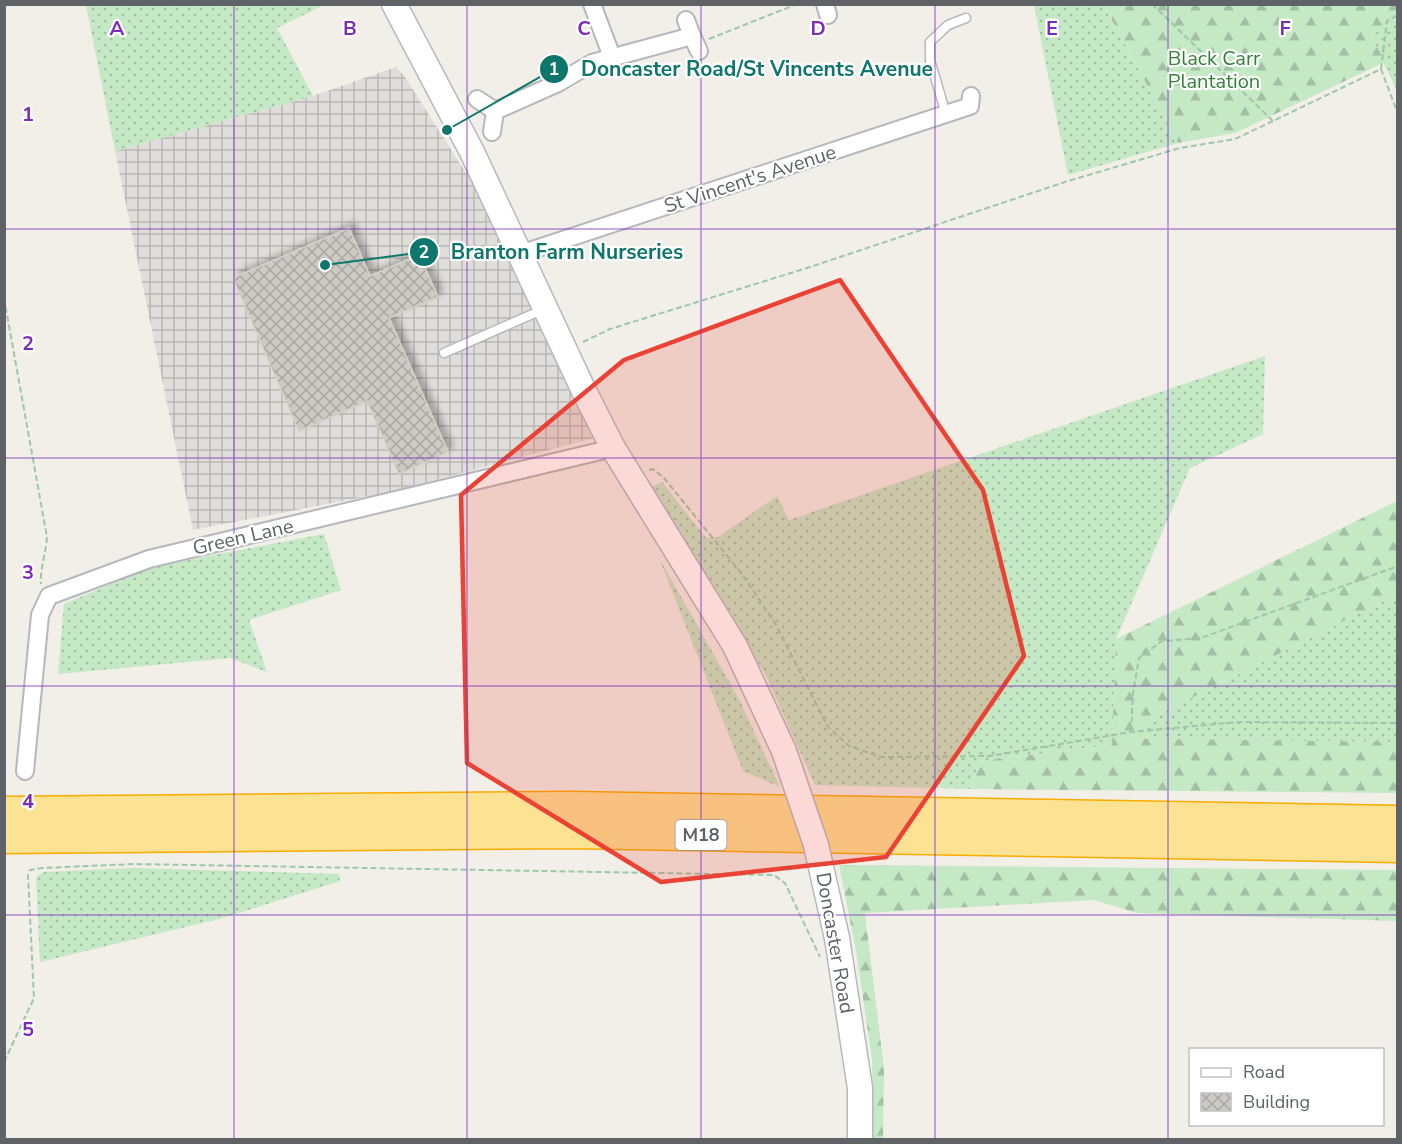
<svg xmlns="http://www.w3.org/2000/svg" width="1402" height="1144" font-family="'Nunito Sans',sans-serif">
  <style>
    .industrial { fill: url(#industrial-grid) }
    .grass { fill: url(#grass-dots) }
    .forest { fill: url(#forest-firs) }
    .building { fill: url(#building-cross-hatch); stroke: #d6d1c6; stroke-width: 1.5; filter: url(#shadow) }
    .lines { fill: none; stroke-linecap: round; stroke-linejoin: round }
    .service-casing { stroke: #b5b8bc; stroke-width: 11 }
    .minor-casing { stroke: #b5b8bc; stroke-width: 20 }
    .secondary-casing { stroke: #b6babf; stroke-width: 27 }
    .motorway-casing { stroke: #f9ab00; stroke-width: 33 }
    .path { stroke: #9cc7a9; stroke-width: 2; stroke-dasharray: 6 3; stroke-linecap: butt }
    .service { stroke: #fff; stroke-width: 8 }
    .minor { stroke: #fff; stroke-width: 16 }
    .secondary { stroke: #fff; stroke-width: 24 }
    .motorway { stroke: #fde293; stroke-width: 30 }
    .secondary-bridge-casing { stroke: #b6babf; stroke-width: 27; stroke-linecap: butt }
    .secondary-bridge { stroke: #fff; stroke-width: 24 }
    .marked { fill: #ea4335; fill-opacity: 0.2; stroke: #ea4335; stroke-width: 4.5; stroke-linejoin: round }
    .grid { fill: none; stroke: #7b2cbf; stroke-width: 1.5; stroke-opacity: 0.55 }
    .labels { text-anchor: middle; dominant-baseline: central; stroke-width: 4.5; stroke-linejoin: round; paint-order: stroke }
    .shield { fill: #fff; stroke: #8f9295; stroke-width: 1.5 }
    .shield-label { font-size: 18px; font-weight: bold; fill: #5f6368 }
    .park-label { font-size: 20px; fill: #348238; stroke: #fff }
    .street-label { font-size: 20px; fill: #5f6368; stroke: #fff }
    .grid-label { font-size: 20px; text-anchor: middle; font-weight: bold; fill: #7b2cbf; stroke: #fff; stroke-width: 4.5; stroke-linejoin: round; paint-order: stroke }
    .leader { fill: none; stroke: #0f766e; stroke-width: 2 }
    .callout-dot { fill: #0f766e; stroke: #fff; stroke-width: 2 }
    .mark-label { font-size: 18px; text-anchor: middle; font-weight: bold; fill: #fff }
    .callout-label { font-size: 21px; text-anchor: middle; font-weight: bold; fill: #0f766e; stroke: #fff; stroke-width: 4.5; stroke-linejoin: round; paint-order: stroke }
  </style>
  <defs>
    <pattern id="industrial-grid" width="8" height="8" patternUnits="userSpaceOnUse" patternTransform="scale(1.5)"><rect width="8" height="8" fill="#e0deda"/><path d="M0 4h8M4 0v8" fill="none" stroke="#b9b8b5"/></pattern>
    <pattern id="grass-dots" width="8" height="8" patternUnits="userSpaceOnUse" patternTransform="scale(1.5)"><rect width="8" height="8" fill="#c5e8c5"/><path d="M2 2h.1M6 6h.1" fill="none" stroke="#a3c0a4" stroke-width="1.8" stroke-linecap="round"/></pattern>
    <pattern id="forest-firs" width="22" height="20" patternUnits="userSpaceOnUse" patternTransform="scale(1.5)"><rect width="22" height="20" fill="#c5e8c5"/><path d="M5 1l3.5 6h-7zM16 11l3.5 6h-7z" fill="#a3c0a4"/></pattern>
    <pattern id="building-cross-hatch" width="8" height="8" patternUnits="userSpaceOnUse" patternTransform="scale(1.5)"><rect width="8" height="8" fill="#cccac5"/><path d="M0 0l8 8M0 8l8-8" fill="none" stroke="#a9a8a4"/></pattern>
    <filter id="shadow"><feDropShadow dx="5.5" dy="-5.5" stdDeviation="3" flood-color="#0004"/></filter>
  </defs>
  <rect width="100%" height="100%" fill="#f1efe8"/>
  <polygon class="industrial" points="396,67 405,77 476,189 594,438 394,491 193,530 115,151 313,96"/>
  <g class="grass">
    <polygon points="86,5 324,5 277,28 313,96 115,151"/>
    <polygon points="1034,5 1104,5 1178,143 1068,175"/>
    <polygon points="1397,19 1397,91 1371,36"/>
    <polygon points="1265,356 1263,434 1190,468 1116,639 1112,745 981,761 970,789 815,785 767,678 716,589 648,488 662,482 706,538 718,537 777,496 789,520"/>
    <polygon points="324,534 341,590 249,620 267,672 230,658 58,674 64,604 151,567"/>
    <polygon points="659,558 739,699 780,787 743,771"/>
    <polygon points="1397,594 1397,742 1145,740 1150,719"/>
    <polygon points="134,868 339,874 340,881 223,918 40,962 36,877 43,872"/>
  </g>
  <g class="forest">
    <polygon points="1397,4 1397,19 1371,36 1385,62 1235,133 1178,143 1104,5"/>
    <polygon points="1397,501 1397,594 1150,719 1145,739 1397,742 1397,793 970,789 981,761 1112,745 1116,639"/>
    <polygon points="839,865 1397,870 1397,921 1137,913 1094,900 865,913 884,1069 883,1139 873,1139 872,1059 856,951"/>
  </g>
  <polygon class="building" points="349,228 370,276 419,255 438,297 389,318 448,452 399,474 367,401 299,431 233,278"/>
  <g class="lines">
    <defs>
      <g id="service">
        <polyline points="946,114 930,60 930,42 948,25 966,18"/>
        <polyline points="444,353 544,309"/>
      </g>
      <g id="minor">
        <polyline points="592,4 612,57"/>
        <polyline points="825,4 828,15"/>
        <polyline points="692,36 699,51"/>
        <polyline points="477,99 495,111 558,83 592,63 692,36 686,20"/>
        <polyline points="492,132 495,111"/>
        <polyline points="520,254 970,106 971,96"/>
        <polyline points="25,771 40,615 49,596 149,559 613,448"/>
      </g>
      <g id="secondary">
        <polyline points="394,4 472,152 584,391 613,448 735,646 784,751"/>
        <polyline points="837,938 860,1088 860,1140"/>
      </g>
      <g id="motorway">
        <polyline points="4,812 570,807 1398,821"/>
        <polyline points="4,838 570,833 1398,847"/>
      </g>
    </defs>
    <use href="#service" class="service-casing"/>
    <use href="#minor" class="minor-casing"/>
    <use href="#secondary" class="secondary-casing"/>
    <use href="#motorway" class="motorway-casing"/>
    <g class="path">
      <polyline points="1152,4 1273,121 1381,69 1398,114"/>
      <polyline points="709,39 797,4"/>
      <polyline points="1381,69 1387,21 1398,15"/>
      <path d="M4,298L47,537C46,553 40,568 41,584"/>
      <polyline points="583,342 610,329 807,268 1068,181 1180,148 1235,139 1273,121"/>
      <polyline points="649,470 653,469 664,478 742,574 775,623 828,727 849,746 881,757 990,756 1131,732 1238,722 1398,723"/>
      <polyline points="1131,732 1133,693 1139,658 1162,641 1201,638 1398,566"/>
      <polyline points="4,1062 34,998 28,875 30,870 42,868 134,864 774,875 785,883 820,957"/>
    </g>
    <use href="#service" class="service"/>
    <use href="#minor" class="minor"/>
    <use href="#secondary" class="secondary"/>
    <use href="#motorway" class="motorway"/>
    <defs>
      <polyline id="secondary-bridge" points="784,751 816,845 837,938"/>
    </defs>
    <use href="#secondary-bridge" class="secondary-bridge-casing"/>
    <use href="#secondary-bridge" class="secondary-bridge"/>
  </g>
  <path class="marked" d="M840,280L983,490L1024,656L886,857L661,882L467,763L461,495L624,360Z"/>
  <path class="grid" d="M234,4V1140M467,4V1140M701,4V1140M935,4V1140M1168,4V1140M4,229H1398M4,458H1398M4,686H1398M4,915H1398"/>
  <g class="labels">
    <rect class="shield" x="675.5" y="820" width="51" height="30" rx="4.5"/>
    <g class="shield-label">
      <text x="701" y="835">M18</text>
    </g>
    <g class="park-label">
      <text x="1214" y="58">Black Carr<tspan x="1214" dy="23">Plantation</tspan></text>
    </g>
    <g class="street-label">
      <text transform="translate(750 179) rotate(-18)">St Vincent's Avenue</text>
      <text transform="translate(243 537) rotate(-13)">Green Lane</text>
      <text transform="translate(835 943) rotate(80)">Doncaster Road</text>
    </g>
  </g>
  <g class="grid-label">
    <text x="117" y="35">A</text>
    <text x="350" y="35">B</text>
    <text x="584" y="35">C</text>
    <text x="818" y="35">D</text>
    <text x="1052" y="35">E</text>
    <text x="1285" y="35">F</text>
    <text x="28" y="121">1</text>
    <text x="28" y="350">2</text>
    <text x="28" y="579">3</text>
    <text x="28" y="808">4</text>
    <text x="28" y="1036">5</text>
  </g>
  <path class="leader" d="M447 130L554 69M325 265L424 252"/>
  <g class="callout-dot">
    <circle cx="447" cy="130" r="6"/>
    <circle cx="325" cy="265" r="6"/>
    <circle cx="554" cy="69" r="15"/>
    <circle cx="424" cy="252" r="15"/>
  </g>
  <g class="mark-label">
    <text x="554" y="75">1</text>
    <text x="424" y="258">2</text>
  </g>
  <g class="callout-label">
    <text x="757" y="76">Doncaster Road/St Vincents Avenue</text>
    <text x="567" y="259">Branton Farm Nurseries</text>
  </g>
  <rect width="1402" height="1144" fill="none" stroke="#5f6368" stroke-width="12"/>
  <rect x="1189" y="1048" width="195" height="78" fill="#ffffff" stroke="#bfc1c3" stroke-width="1.5"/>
  <rect x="1201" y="1068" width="30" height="9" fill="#ffffff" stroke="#bfc1c3" stroke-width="1.5"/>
  <text x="1243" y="1078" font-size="18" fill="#5f6368">Road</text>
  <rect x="1201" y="1093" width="30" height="18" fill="url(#building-cross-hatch)" stroke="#bfc1c3" stroke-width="1.5"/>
  <text x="1243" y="1108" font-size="18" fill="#5f6368">Building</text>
</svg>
